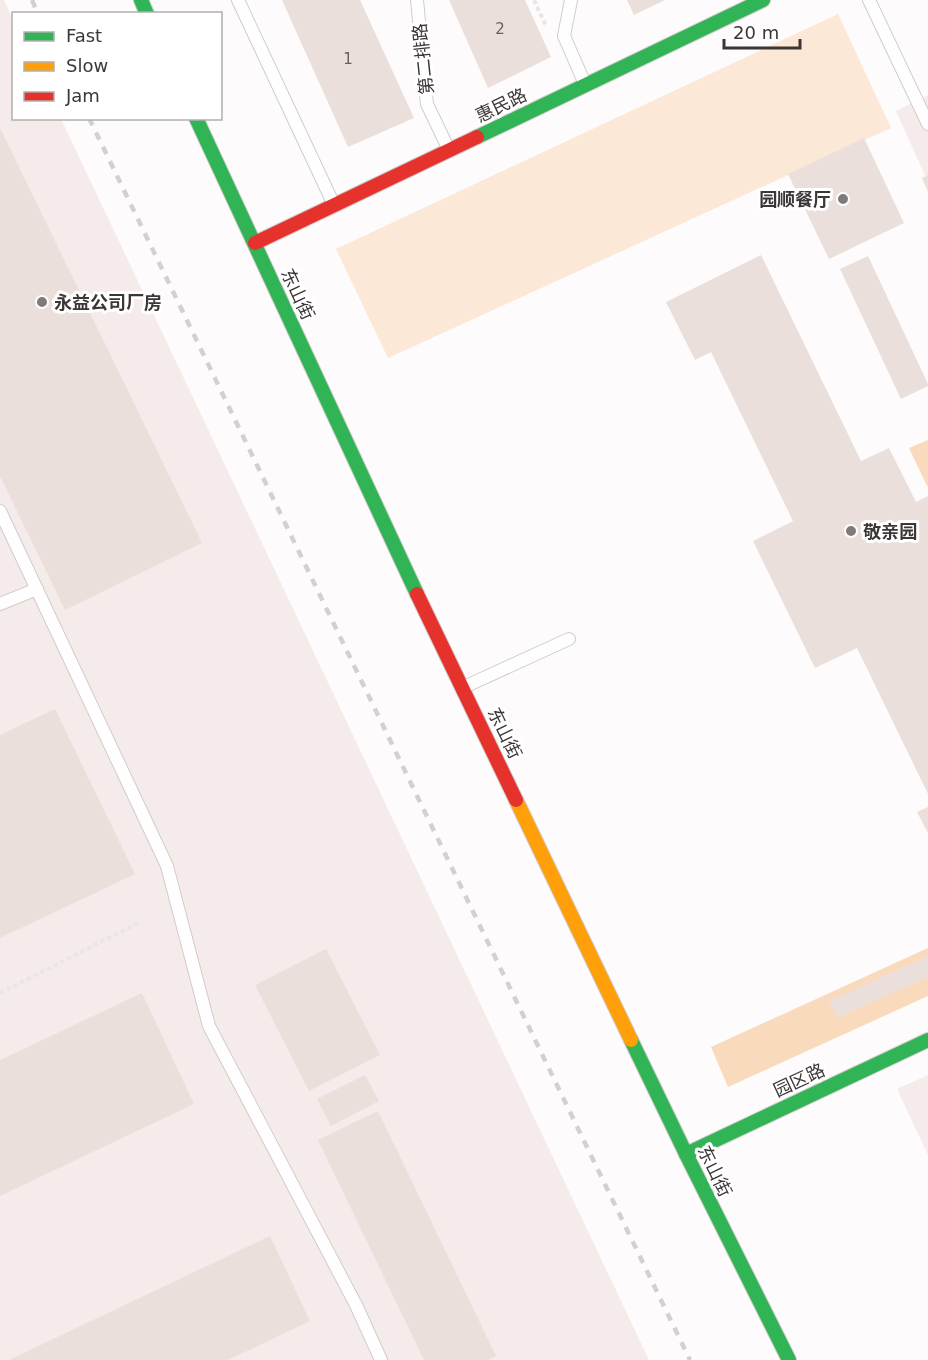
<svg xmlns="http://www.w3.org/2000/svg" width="928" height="1360" font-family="'DejaVu Sans','Noto Sans SC',sans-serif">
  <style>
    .built { fill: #f4ebea }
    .green { fill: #fce8d7 }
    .forest { fill: #fadabc }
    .building { fill: #ebdfdb }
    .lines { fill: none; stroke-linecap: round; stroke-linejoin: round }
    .lane-casing { stroke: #d0cccc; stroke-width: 14 }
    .fast-casing { stroke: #d0cccc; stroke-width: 16 }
    .slow-casing { stroke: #d0cccc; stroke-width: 16 }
    .jam-casing { stroke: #d0cccc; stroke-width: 16 }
    .path { stroke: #e8e7e7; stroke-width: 4; stroke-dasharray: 4.5 3; stroke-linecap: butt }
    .lane { stroke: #fffefe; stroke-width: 12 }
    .fast { stroke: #30b455; stroke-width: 14 }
    .slow { stroke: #ff9f0a; stroke-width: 14 }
    .jam { stroke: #e5322d; stroke-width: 14 }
    .rail { stroke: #d2d1d1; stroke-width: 4.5; stroke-dasharray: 8 8; stroke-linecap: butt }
    .poi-dot { fill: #807b7b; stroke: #fff; stroke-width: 2 }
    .labels { text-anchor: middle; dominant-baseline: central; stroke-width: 6; stroke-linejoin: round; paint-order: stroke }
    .number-label { font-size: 15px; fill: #68605f }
    .street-label { font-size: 18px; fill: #3d3636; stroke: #fff }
    .poi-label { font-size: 18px; font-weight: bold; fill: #3d3636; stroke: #fff; text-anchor: start }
  </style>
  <rect width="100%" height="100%" fill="#fdfbfb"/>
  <g class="built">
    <polygon points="0,0 4,0 13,20 14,118 61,119 649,1360 0,1360"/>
    <polygon points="928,95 928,182 896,111"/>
    <polygon points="928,1075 928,1155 897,1089"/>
  </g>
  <polygon class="green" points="838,14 891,128 388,358 336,249"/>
  <g class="forest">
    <polygon points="928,440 928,486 927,486 909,448"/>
    <polygon points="928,948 928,996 728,1087 711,1047"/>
  </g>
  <g class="building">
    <polygon points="282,0 360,0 414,118 348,147"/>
    <polygon points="449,0 525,0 551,57 488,88"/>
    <polygon points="627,0 665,0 634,15"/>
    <polygon points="0,128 202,543 65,610 0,476"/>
    <polygon points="864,138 904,223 829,259 788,174"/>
    <polygon points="928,175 928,192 922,178"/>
    <polygon points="761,255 861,461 889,448 916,502 928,496 928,794 857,648 815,668 753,541 793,521 711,352 695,360 666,302"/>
    <polygon points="868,256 928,384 928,386 901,399 840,269"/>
    <polygon points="55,709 135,874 0,938 0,735"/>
    <polygon points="928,807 928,833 917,812"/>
    <polygon points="326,949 380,1055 309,1091 255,985"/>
    <polygon points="928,956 928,977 837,1018 829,1001"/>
    <polygon points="142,993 194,1104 0,1196 0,1060"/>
    <polygon points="365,1075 379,1101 331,1126 317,1099"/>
    <polygon points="378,1111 496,1356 488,1360 424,1360 318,1140"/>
    <polygon points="270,1236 310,1321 228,1360 9,1360"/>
  </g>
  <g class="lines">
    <defs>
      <g id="lane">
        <polyline points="238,0 334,205"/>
        <polyline points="417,0 427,104 449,150"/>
        <polyline points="571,0 564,36 585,84"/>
        <polyline points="869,0 928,124"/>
        <polyline points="0,511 167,866 209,1026 356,1305 381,1360"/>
        <polyline points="0,604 37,589"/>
        <polyline points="464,687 569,639"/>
      </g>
      <g id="fast">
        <polyline points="141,0 147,14"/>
        <polyline points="196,118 417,594"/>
        <polyline points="477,137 763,0"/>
        <polyline points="631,1040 686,1154"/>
        <polyline points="789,1360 686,1154 928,1040"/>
      </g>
      <polyline id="slow" points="516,800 631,1040"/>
      <g id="jam">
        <polyline points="255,243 477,137"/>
        <polyline points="417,594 516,800"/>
      </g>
    </defs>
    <use href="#lane" class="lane-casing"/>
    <use href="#fast" class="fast-casing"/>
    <use href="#slow" class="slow-casing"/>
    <use href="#jam" class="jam-casing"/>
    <g class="path">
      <polyline points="534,0 546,26"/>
      <polyline points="0,993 138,923"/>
    </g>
    <use href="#lane" class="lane"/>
    <use href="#fast" class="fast"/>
    <use href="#slow" class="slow"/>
    <use href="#jam" class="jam"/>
    <g class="rail">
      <polyline points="32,0 38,14"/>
      <polyline points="89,118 690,1360"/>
    </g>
  </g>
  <g class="poi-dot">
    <circle cx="843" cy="199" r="6"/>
    <circle cx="42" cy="302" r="6"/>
    <circle cx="851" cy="531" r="6"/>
  </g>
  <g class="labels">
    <g class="number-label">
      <text x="500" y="29">2</text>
      <text x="348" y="59">1</text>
    </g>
    <g class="street-label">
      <text transform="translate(423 59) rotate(-96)">第二排路</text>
      <text transform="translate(501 105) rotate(-26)">惠民路</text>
      <text transform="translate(298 294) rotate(65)">东山街</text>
      <text transform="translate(505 733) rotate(64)">东山街</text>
      <text transform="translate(799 1080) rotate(-25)">园区路</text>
      <text transform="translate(715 1171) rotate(64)">东山街</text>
    </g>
    <g class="poi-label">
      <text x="831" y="199" text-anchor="end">园顺餐厅</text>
      <text x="54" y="302">永益公司厂房</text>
      <text x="863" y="531">敬亲园</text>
    </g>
  </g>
  <rect x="12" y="12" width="210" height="108" fill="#ffffff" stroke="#b1afaf" stroke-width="1.5"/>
  <rect x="24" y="32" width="30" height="9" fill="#30b455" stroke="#b1afaf" stroke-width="1.5"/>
  <text x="66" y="42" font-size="18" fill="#3d3636">Fast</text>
  <rect x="24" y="62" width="30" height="9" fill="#ff9f0a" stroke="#b1afaf" stroke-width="1.5"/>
  <text x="66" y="72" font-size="18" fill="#3d3636">Slow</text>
  <rect x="24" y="92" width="30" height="9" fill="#e5322d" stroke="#b1afaf" stroke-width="1.5"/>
  <text x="66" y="102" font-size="18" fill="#3d3636">Jam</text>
  <path d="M724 39v9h76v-9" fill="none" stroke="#3d3636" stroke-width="3"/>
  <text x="733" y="39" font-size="18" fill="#3d3636" stroke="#ffffff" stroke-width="4.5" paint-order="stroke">20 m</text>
</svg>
